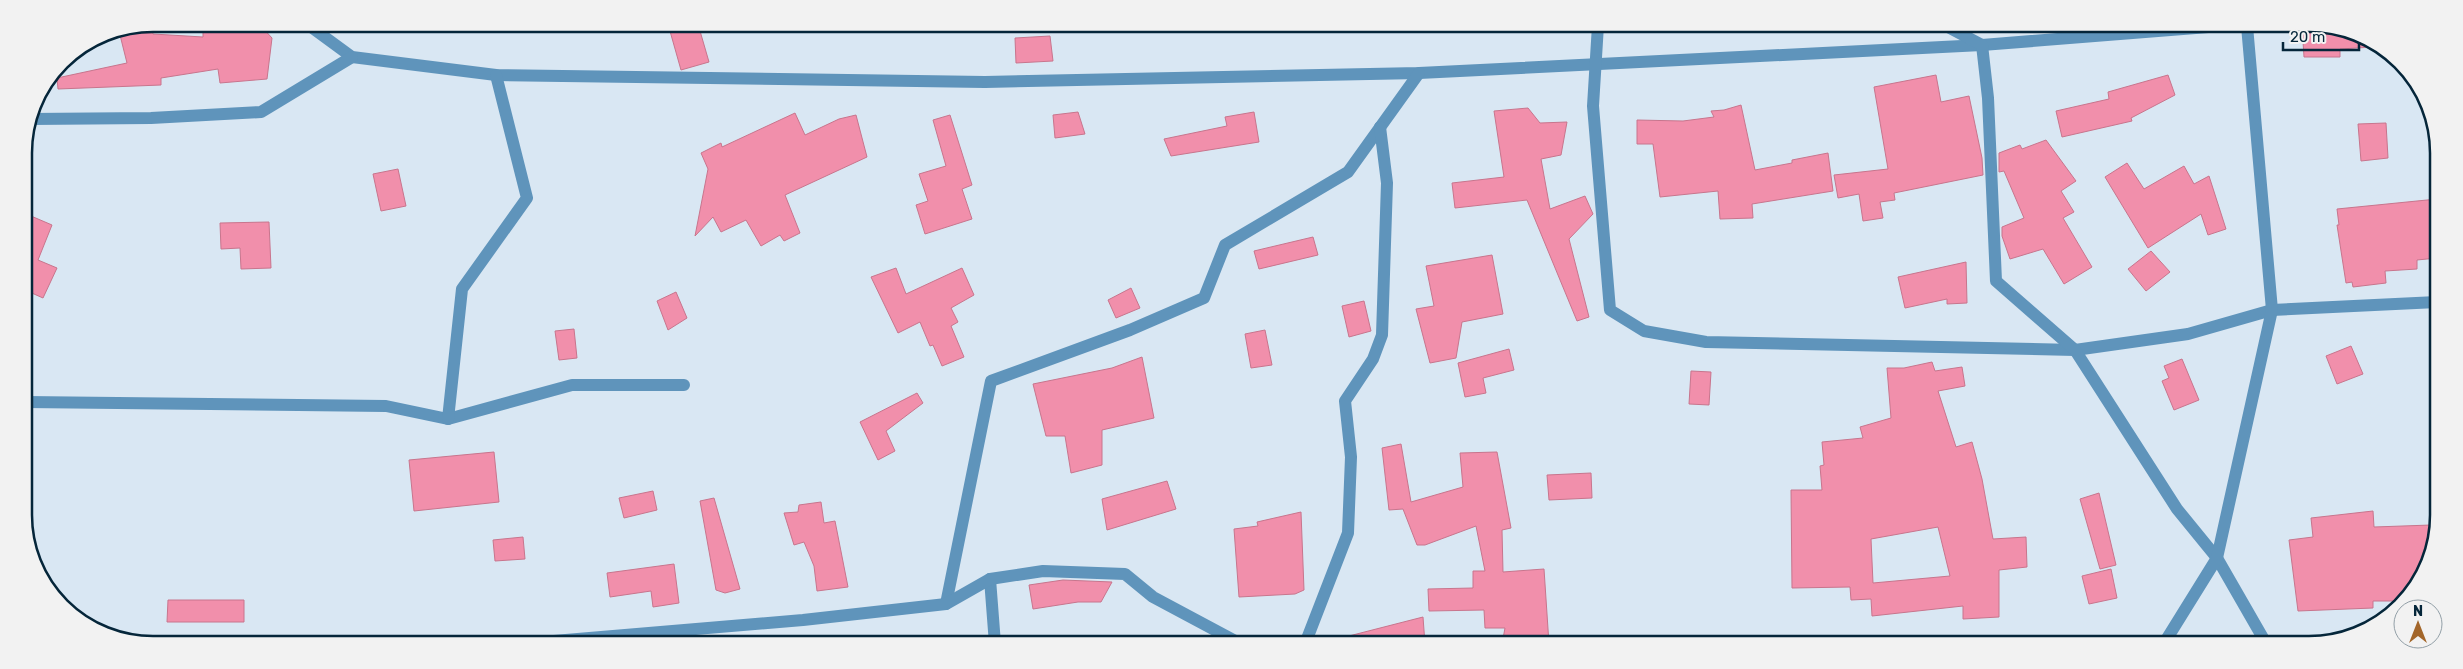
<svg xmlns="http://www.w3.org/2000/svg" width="2463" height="669" font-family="Rubik,sans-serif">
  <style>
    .building { fill: #f18fab; stroke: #c8758d; fill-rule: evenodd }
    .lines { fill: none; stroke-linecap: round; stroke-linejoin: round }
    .street { stroke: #5f94bb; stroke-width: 12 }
    .rim { fill: none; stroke: #05263a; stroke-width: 2.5 }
  </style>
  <rect width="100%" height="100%" fill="#d9e7f3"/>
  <g class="building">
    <polygon points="150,24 153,34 203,37 203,28 261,26 272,38 267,79 220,83 218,69 161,78 161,85 58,89 57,78 127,63 119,31"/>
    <polygon points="668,24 698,24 709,62 681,70"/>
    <polygon points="2302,26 2334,26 2373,47 2340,49 2340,57 2304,57"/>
    <polygon points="1050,36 1053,61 1016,63 1015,38"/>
    <polygon points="1936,75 1941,102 1969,96 1982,158 1983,175 1894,193 1895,200 1880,202 1883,218 1863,221 1859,194 1838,198 1834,175 1888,169 1874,87"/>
    <polygon points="2168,75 2175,95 2131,118 2132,121 2062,137 2056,111 2109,99 2108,92"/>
    <polygon points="1741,105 1755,170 1792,163 1792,160 1828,153 1833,191 1752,204 1753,218 1720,219 1718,191 1660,197 1653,144 1637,144 1637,120 1683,121 1714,117 1711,111 1724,110"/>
    <polygon points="1528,108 1540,123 1567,122 1561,155 1541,159 1550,209 1585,196 1593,214 1569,239 1589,317 1577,321 1527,200 1455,208 1452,183 1504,177 1494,111"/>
    <polygon points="1078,112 1085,134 1055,138 1053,115"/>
    <polygon points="1254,112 1259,142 1171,156 1164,139 1227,126 1225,117"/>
    <polygon points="795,113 805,135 839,119 856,115 867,157 785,195 800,233 784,241 780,235 761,246 746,220 721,232 713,217 695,236 708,169 701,153 721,143 722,147"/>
    <polygon points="950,115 972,185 962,189 972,219 925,234 916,205 928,201 919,174 946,166 933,120"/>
    <polygon points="2386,123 2388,158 2361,161 2358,124"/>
    <polygon points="2046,140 2076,181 2061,191 2074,212 2063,218 2092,267 2064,284 2043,249 2010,259 2002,236 2002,227 2024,218 2004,171 1999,172 1999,153 2020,145 2022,149"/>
    <polygon points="2127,163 2144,189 2184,166 2194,184 2209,176 2226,229 2208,235 2201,214 2148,248 2105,177"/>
    <polygon points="398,169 406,206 381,211 373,174"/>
    <polygon points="2437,199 2437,258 2417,260 2417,269 2385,271 2386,283 2353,287 2352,282 2346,283 2337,225 2339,225 2337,209"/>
    <polygon points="24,213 52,225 38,260 57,268 43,298 25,290"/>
    <polygon points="269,222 271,268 241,269 240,248 221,249 220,223"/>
    <polygon points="1313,237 1318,255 1259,269 1254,251"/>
    <polygon points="2151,251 2170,272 2146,291 2128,269"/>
    <polygon points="1492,255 1503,314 1462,322 1456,358 1430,363 1416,309 1434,306 1426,266"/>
    <polygon points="1966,262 1967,303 1947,304 1947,299 1905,308 1898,277"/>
    <polygon points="896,268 906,294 962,268 974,295 951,308 958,322 951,326 964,357 942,366 933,345 930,346 920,322 898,333 871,277"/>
    <polygon points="1131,288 1140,308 1116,318 1108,300"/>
    <polygon points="676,292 687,318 668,330 657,301"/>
    <polygon points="1364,301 1371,331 1349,337 1342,306"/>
    <polygon points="574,329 577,358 559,360 555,331"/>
    <polygon points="1265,330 1272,365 1251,368 1245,334"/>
    <polygon points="2351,346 2363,374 2337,384 2326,356"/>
    <polygon points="1509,349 1514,370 1483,378 1486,393 1465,397 1458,363"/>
    <polygon points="1142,357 1154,418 1102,430 1102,465 1071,473 1065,436 1046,436 1033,384 1112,368"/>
    <polygon points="2182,359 2199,400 2174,410 2162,381 2169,378 2164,366"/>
    <path d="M1932,362L1935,371L1962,367L1965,386L1938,391L1956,447L1972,442L1982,479L1993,539L2026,537L2027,567L1999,570V617L1963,619V606L1872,616L1871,599L1851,600L1850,587L1792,588L1791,490H1822L1820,466L1824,465L1822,442L1863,438L1860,427L1891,418L1887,368H1904ZM1938,527L1950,576L1873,583L1871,539Z"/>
    <polygon points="1691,371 1711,372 1709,405 1689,404"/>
    <polygon points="917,393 923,403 886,431 895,451 878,460 860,422"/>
    <polygon points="1401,444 1411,502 1463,487 1460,453 1497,452 1511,528 1502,530 1503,572 1544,569 1549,644 1502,644 1505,628 1485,628 1484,610 1429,611 1428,589 1473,588 1473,571 1485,571 1476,526 1425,545 1417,545 1403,509 1389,510 1382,448"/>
    <polygon points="494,452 499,502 414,511 409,460"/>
    <polygon points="1591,473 1592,498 1549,500 1547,475"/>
    <polygon points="1167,481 1176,509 1107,530 1102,499"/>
    <polygon points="653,491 657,510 624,518 619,498"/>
    <polygon points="2099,493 2116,565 2100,569 2080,499"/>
    <polygon points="714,498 740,589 725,593 716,590 700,501"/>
    <polygon points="821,502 824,523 835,521 848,587 817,591 814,566 804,542 794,545 784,513 798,512 799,505"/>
    <polygon points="2373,511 2374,527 2431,525 2432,554 2422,581 2405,601 2373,601 2373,608 2298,611 2289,540 2313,537 2311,518"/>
    <polygon points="1301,512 1304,590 1295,594 1239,597 1234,529 1258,526 1257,522"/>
    <polygon points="523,537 525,559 495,561 493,540"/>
    <polygon points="674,564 679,603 653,607 651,591 610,597 607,573"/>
    <polygon points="2111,569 2117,598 2089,604 2082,576"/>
    <polygon points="1063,580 1112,582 1101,602 1078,602 1033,609 1029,585"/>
    <polygon points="168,600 244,600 244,622 167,622"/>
    <polygon points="1423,617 1425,644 1346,644 1345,637"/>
  </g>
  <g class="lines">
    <g class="street">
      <polyline points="307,24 352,57 496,75 985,82 1419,73 1982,45 2221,26"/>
      <polyline points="1598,25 1593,106 1610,310 1644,331 1706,342 2075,350 2188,334 2272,310 2437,302"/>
      <polyline points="1946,26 1982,45 1988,98 1996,281 2075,350 2177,509 2217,558 2267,645"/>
      <polyline points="30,119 151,118 261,112 352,57"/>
      <polyline points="25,402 386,406 448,419 572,385 684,385"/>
      <polyline points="448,419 462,289 527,198 496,75"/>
      <polyline points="990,579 995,644"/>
      <polyline points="946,604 991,381 1130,330 1204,298 1225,245 1348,172 1419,73"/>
      <polyline points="530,643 803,620 946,604 990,579 1043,571 1125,574 1153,597 1241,644"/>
      <polyline points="1305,644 1348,533 1351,457 1345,401 1373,359 1382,335 1387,183 1380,127"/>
      <polyline points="2163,645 2217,558 2272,310 2247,26"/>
    </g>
  </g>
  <path d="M0 0H2463V669H0ZM153 32H2309A121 121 0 0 1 2430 153V515A121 121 0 0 1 2309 636H153A121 121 0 0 1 32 515V153A121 121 0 0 1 153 32Z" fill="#f2f2f2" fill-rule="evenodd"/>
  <path class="rim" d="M153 32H2309A121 121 0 0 1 2430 153V515A121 121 0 0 1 2309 636H153A121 121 0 0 1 32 515V153A121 121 0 0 1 153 32Z"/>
  <g transform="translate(2418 624)"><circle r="24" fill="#f2f2f2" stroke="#93a0a8"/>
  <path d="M0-4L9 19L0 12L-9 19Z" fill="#a3662a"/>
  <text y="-8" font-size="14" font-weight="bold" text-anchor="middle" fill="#05263a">N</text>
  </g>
  <path d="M2283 42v8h76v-8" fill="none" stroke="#05263a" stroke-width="2.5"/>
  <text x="2290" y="42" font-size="15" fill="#05263a" stroke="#f2f2f2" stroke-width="4" paint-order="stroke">20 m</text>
</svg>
